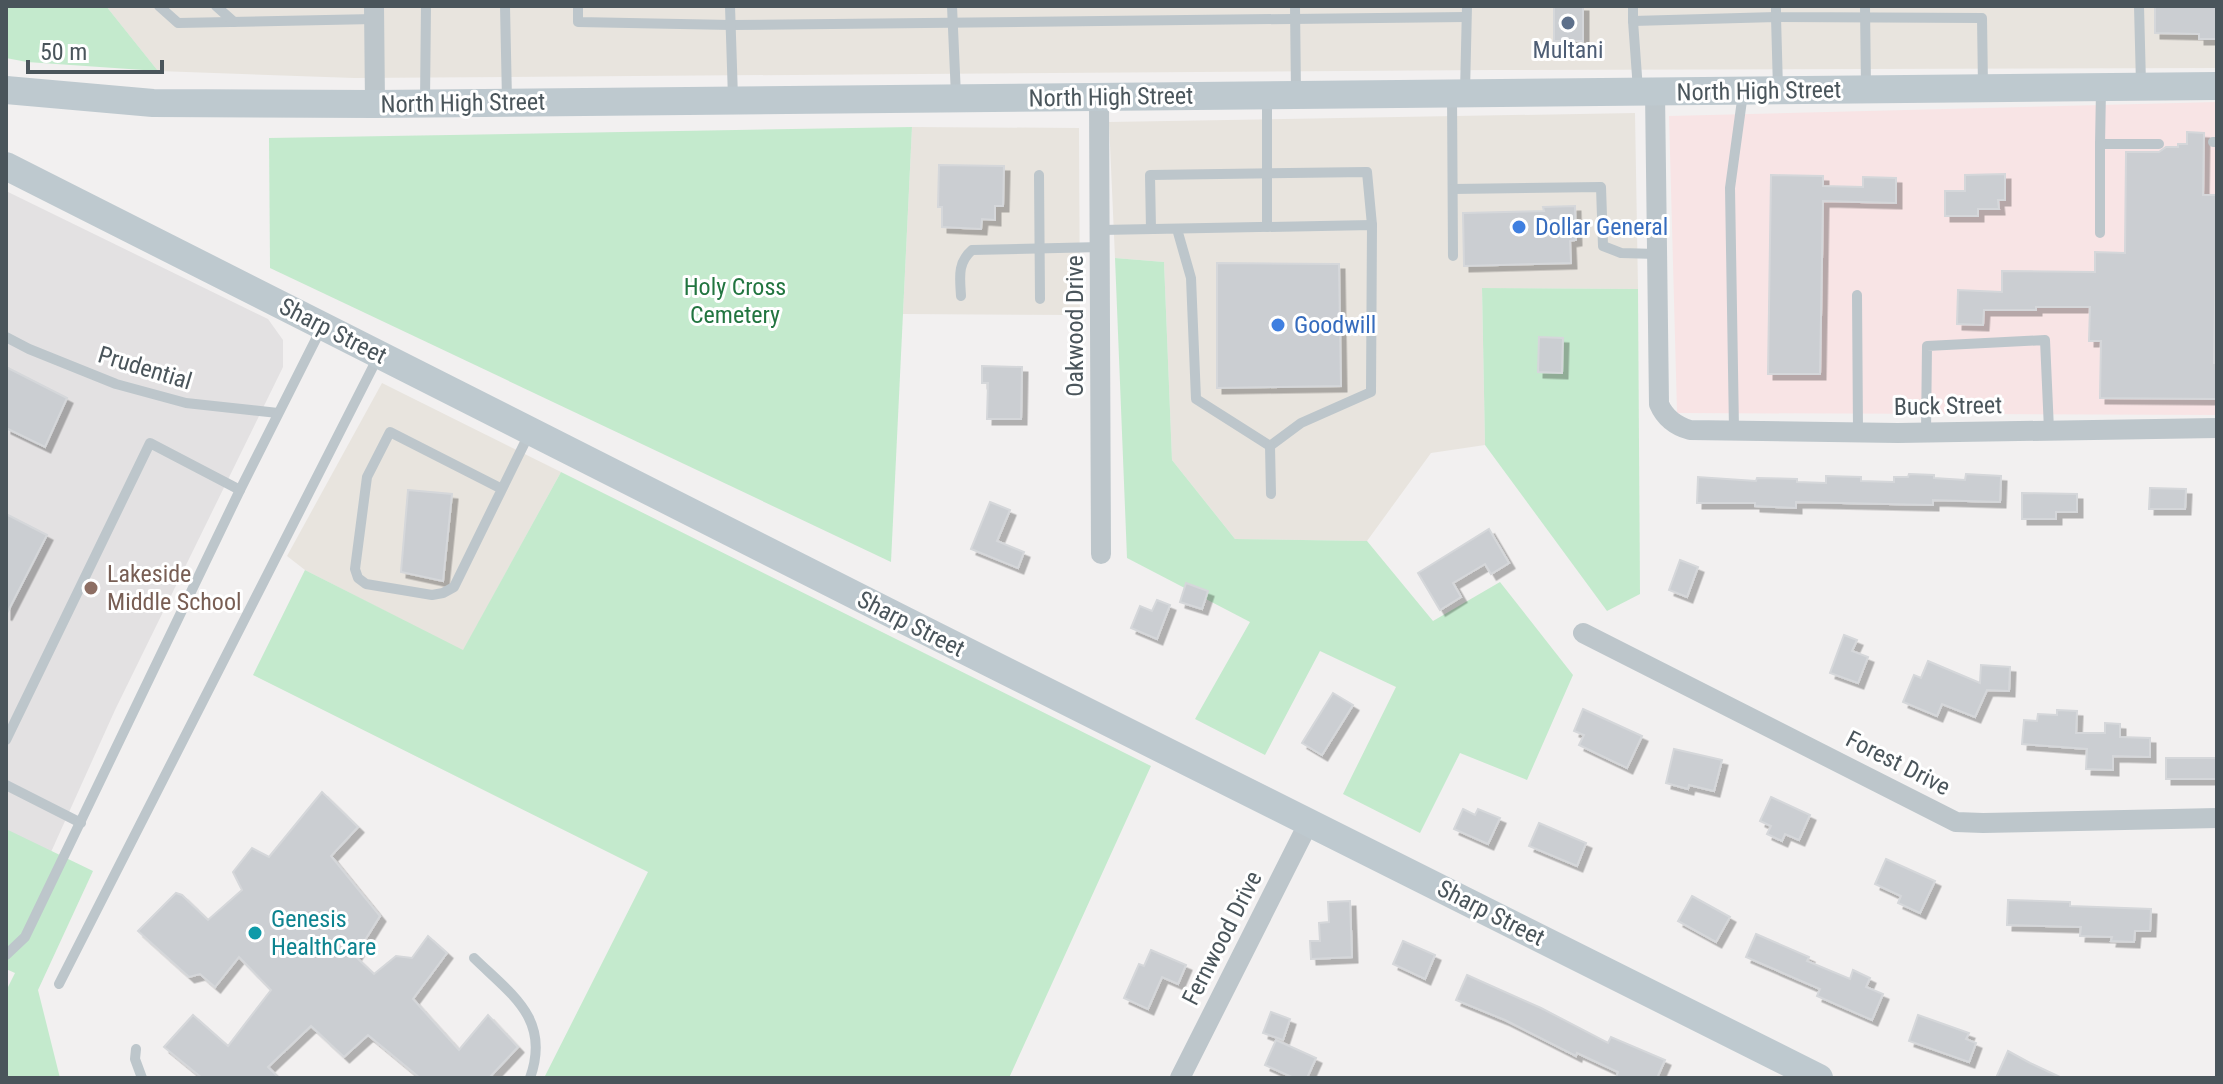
<svg xmlns="http://www.w3.org/2000/svg" width="2223" height="1084" font-family="'Roboto Condensed',sans-serif">
  <style>
    .commercial { fill: #e8e4de }
    .education { fill: #e3e1e2 }
    .medical { fill: #f8e4e5 }
    .green { fill: #c4eacd }
    .building { fill: #cbced2; stroke: #d5d7da; stroke-width: 2; filter: url(#shadow) }
    .lines { fill: none; stroke-linecap: round; stroke-linejoin: round }
    .lane { stroke: #bdc6cb; stroke-width: 10 }
    .street { stroke: #bdc6cb; stroke-width: 20 }
    .secondary { stroke: #bec9cf; stroke-width: 28 }
    .service-dot { fill: #5c6f8a; stroke: #fff; stroke-width: 3 }
    .shop-dot { fill: #3f7fe0; stroke: #fff; stroke-width: 3 }
    .education-dot { fill: #8d6e63; stroke: #fff; stroke-width: 3 }
    .culture-dot { fill: #0f9aa8; stroke: #fff; stroke-width: 3 }
    .labels { text-anchor: middle; dominant-baseline: central; stroke-width: 6; stroke-linejoin: round; paint-order: stroke }
    .service-label { font-size: 24px; fill: #4e5e75; stroke: #fff }
    .street-label { font-size: 24px; fill: #4a555b; stroke: #fff }
    .shop-label { font-size: 24px; fill: #366cbe; stroke: #fff; text-anchor: start }
    .park-label { font-size: 24px; fill: #227540; stroke: #fff }
    .education-label { font-size: 24px; fill: #785e54; stroke: #fff; text-anchor: start }
    .culture-label { font-size: 24px; fill: #0d838f; stroke: #fff; text-anchor: start }
  </style>
  <defs>
    <filter id="shadow"><feDropShadow dx="5.5" dy="5.5" stdDeviation="0" flood-color="#0004"/></filter>
  </defs>
  <rect width="100%" height="100%" fill="#f2f0f0"/>
  <g class="commercial">
    <polygon points="106,6 2217,6 2217,68 1493,70 354,78 158,71"/>
    <polygon points="1635,113 1638,289 1482,288 1485,445 1431,453 1367,541 1235,539 1172,460 1164,262 1115,258 1109,122"/>
    <polygon points="912,127 1079,128 1080,315 903,314"/>
    <polygon points="382,383 561,472 463,651 305,570 287,556"/>
  </g>
  <polygon class="education" points="6,191 268,319 283,340 283,367 115,710 6,952"/>
  <polygon class="medical" points="2217,102 2217,415 1677,413 1669,116"/>
  <g class="green">
    <polygon points="6,6 106,6 158,71 27,62 6,58"/>
    <polygon points="912,127 891,562 270,268 269,138"/>
    <polygon points="1115,258 1164,262 1172,460 1235,539 1367,541 1433,621 1500,582 1573,675 1527,780 1460,753 1420,833 1343,794 1396,687 1320,651 1265,755 1195,719 1250,622 1127,558"/>
    <polygon points="1482,288 1638,289 1640,594 1607,611 1485,445"/>
    <polygon points="561,472 1151,766 1009,1078 544,1078 648,872 253,675 305,570 463,650"/>
    <polygon points="6,829 93,871 38,990 60,1078 6,1078 6,991 15,973 6,969"/>
  </g>
  <g class="building">
    <rect x="1554" y="6" width="29" height="35"/>
    <polygon points="2155,6 2217,6 2217,39 2199,39 2199,34 2155,33"/>
    <polygon points="2187,132 2204,133 2203,195 2217,195 2214,363 2217,363 2217,399 2100,398 2101,341 2089,341 2090,307 2036,307 2036,310 1984,310 1983,325 1957,324 1958,290 2002,292 2002,271 2095,272 2095,252 2125,253 2126,152 2159,152 2166,147 2178,147 2178,144 2187,144"/>
    <polygon points="939,165 1004,166 1003,206 995,206 995,220 982,219 981,229 942,227 942,207 938,207"/>
    <polygon points="2005,174 2005,200 1998,200 1999,209 1978,209 1978,216 1945,216 1945,191 1965,191 1965,175"/>
    <polygon points="1771,175 1823,176 1823,186 1863,187 1863,177 1896,178 1896,203 1823,201 1820,374 1768,374"/>
    <polygon points="1575,206 1576,240 1570,241 1571,263 1464,266 1463,213 1544,211 1543,207"/>
    <polygon points="1217,263 1339,264 1341,386 1217,388"/>
    <polygon points="1539,337 1563,338 1562,373 1538,372"/>
    <polygon points="982,366 1022,367 1021,419 987,419 988,383 982,383"/>
    <polygon points="6,367 67,398 45,447 6,428"/>
    <polygon points="1909,474 1934,475 1934,478 1965,480 1966,474 2001,476 2000,502 1933,500 1933,505 1796,502 1796,508 1755,506 1755,503 1697,503 1698,477 1756,481 1757,478 1797,479 1797,482 1826,483 1826,476 1861,477 1861,481 1894,482 1894,477 1908,477"/>
    <polygon points="2150,488 2186,489 2185,509 2149,509"/>
    <polygon points="408,490 452,494 443,581 401,572"/>
    <polygon points="2022,493 2077,494 2077,512 2056,512 2056,519 2022,519"/>
    <polygon points="990,502 1010,510 997,541 1024,552 1018,568 971,549"/>
    <polygon points="6,514 47,535 6,615"/>
    <polygon points="1489,529 1509,563 1491,574 1485,564 1453,583 1461,597 1440,610 1418,573"/>
    <polygon points="1680,560 1698,567 1687,597 1669,590"/>
    <polygon points="1186,583 1208,591 1202,609 1180,602"/>
    <polygon points="1157,600 1170,605 1157,639 1131,628 1140,606 1152,611"/>
    <polygon points="1844,635 1857,640 1852,651 1868,657 1858,683 1830,673"/>
    <polygon points="1928,661 1980,683 1981,665 2010,667 2009,691 1987,690 1975,717 1942,704 1937,716 1903,702 1914,675 1921,678"/>
    <polygon points="1333,693 1353,705 1322,755 1302,743"/>
    <polygon points="1583,709 1642,736 1627,768 1579,745 1584,735 1574,731"/>
    <polygon points="2057,710 2077,711 2076,733 2105,733 2105,723 2120,724 2120,737 2150,738 2150,757 2113,756 2113,770 2086,769 2087,749 2022,744 2024,720 2037,721 2038,714 2057,715"/>
    <polygon points="1674,749 1722,760 1714,791 1689,785 1688,789 1666,783"/>
    <rect x="2166" y="758" width="51" height="21"/>
    <polygon points="322,792 358,827 331,856 380,916 355,956 374,974 396,956 412,958 428,936 447,953 413,999 459,1050 488,1015 518,1047 489,1078 420,1078 368,1035 344,1057 311,1026 268,1067 279,1078 202,1078 164,1047 193,1015 228,1046 271,990 239,957 215,987 200,974 189,977 138,931 176,893 182,895 208,920 242,890 233,872 252,848 269,857"/>
    <polygon points="1771,797 1810,815 1799,840 1785,834 1782,841 1767,834 1771,826 1760,821"/>
    <polygon points="1463,809 1475,815 1478,809 1500,818 1488,844 1454,829"/>
    <polygon points="1539,823 1586,843 1577,866 1529,846"/>
    <polygon points="1886,859 1935,881 1920,913 1898,903 1901,896 1875,884"/>
    <polygon points="1692,896 1730,917 1716,942 1678,921"/>
    <polygon points="2008,900 2070,902 2070,906 2151,909 2150,931 2135,931 2134,942 2111,941 2112,937 2080,936 2081,927 2007,925"/>
    <polygon points="1350,901 1352,957 1311,959 1310,941 1320,941 1319,923 1329,922 1328,902"/>
    <polygon points="1756,934 1809,957 1807,961 1850,979 1853,970 1870,978 1866,987 1883,994 1872,1020 1817,996 1820,989 1746,957"/>
    <polygon points="1403,941 1435,955 1425,979 1393,964"/>
    <polygon points="1151,950 1186,965 1178,984 1162,977 1148,1009 1124,998 1139,964 1144,966"/>
    <polygon points="1467,975 1541,1008 1608,1043 1611,1037 1665,1060 1657,1078 1616,1078 1618,1072 1577,1053 1576,1056 1505,1020 1456,1000"/>
    <polygon points="1271,1012 1290,1019 1283,1040 1263,1033"/>
    <polygon points="1918,1015 1969,1033 1966,1039 1976,1043 1969,1062 1909,1041"/>
    <polygon points="1276,1040 1316,1058 1307,1078 1294,1078 1265,1065"/>
    <polygon points="2008,1051 2030,1063 2062,1078 1996,1078"/>
  </g>
  <g class="lines">
    <g class="lane">
      <polyline points="159,6 178,23 374,19"/>
      <polyline points="216,6 234,22"/>
      <polyline points="505,6 507,100"/>
      <polyline points="578,6 578,22 731,25 1466,17"/>
      <polyline points="730,6 733,98"/>
      <polyline points="952,6 956,96"/>
      <polyline points="1295,6 1296,93"/>
      <polyline points="1633,6 1633,21 1776,17 1778,89"/>
      <polyline points="1776,6 1776,17 1982,18 1983,87"/>
      <polyline points="1865,6 1866,88"/>
      <polyline points="2139,6 2141,84"/>
      <polyline points="1633,21 1638,90"/>
      <polyline points="1465,92 1467,6"/>
      <polyline points="1452,94 1453,256"/>
      <polyline points="1267,97 1267,227"/>
      <polyline points="425,101 426,6"/>
      <polyline points="2213,142 2217,142"/>
      <polyline points="2100,144 2101,90"/>
      <polyline points="1039,175 1040,299"/>
      <polyline points="1453,189 1601,187 1603,246 1621,253 1657,254"/>
      <polyline points="1151,229 1150,175 1367,172 1372,225"/>
      <polyline points="1101,230 1372,225 1371,392 1301,423 1270,446 1196,399 1191,278 1177,229"/>
      <polyline points="2100,233 2100,144 2159,144"/>
      <polyline points="1857,295 1858,432"/>
      <path d="M961,296C960,278 957,263 972,250L1101,247"/>
      <polyline points="6,337 29,349 116,384 186,403 278,413"/>
      <polyline points="1734,430 1730,188 1743,93"/>
      <polyline points="1926,432 1927,346 2045,340 2049,430"/>
      <polyline points="1270,446 1271,494"/>
      <polyline points="502,489 390,432 367,477 355,569 358,578 366,584 432,595 443,593 454,587 530,432"/>
      <polyline points="6,740 150,443 240,490"/>
      <polyline points="6,785 81,823"/>
      <polyline points="6,955 25,937 240,490 322,327"/>
      <path d="M474,958C512,995 551,1019 530,1078"/>
      <polyline points="59,984 379,355"/>
      <polyline points="136,1049 135,1059 142,1078"/>
    </g>
    <g class="street">
      <polyline points="374,6 375,104"/>
      <path d="M1655,92L1659,404C1665,418 1676,426 1690,430L1898,433L2217,428"/>
      <polyline points="1099,97 1101,554"/>
      <polyline points="1583,633 1956,822 1983,823 2217,818"/>
      <polyline points="1180,1078 1309,822"/>
    </g>
    <g class="secondary">
      <polyline points="6,90 153,103 375,104 2217,86"/>
      <polyline points="6,166 904,620 1819,1078"/>
    </g>
  </g>
  <circle class="service-dot" cx="1568" cy="23" r="8"/>
  <g class="shop-dot">
    <circle cx="1519" cy="227" r="8"/>
    <circle cx="1278" cy="325" r="8"/>
  </g>
  <circle class="education-dot" cx="91" cy="588" r="8"/>
  <circle class="culture-dot" cx="255" cy="933" r="8"/>
  <g class="labels">
    <g class="service-label">
      <text x="1568" y="50">Multani</text>
    </g>
    <g class="street-label">
      <text transform="translate(1759 91) rotate(-1)">North High Street</text>
      <text transform="translate(1111 97) rotate(-1)">North High Street</text>
      <text transform="translate(463 103) rotate(-1)">North High Street</text>
      <text transform="translate(1075 326) rotate(-90)">Oakwood Drive</text>
      <text transform="translate(333 331) rotate(27)">Sharp Street</text>
      <text transform="translate(145 368) rotate(17)">Prudential</text>
      <text transform="translate(1948 406) rotate(-1)">Buck Street</text>
      <text transform="translate(911 624) rotate(27)">Sharp Street</text>
      <text transform="translate(1898 763) rotate(27)">Forest Drive</text>
      <text transform="translate(1491 913) rotate(27)">Sharp Street</text>
      <text transform="translate(1222 938) rotate(-63)">Fernwood Drive</text>
    </g>
    <g class="shop-label">
      <text x="1535" y="227">Dollar General</text>
      <text x="1294" y="325">Goodwill</text>
    </g>
    <g class="park-label">
      <text x="735" y="287">Holy Cross<tspan x="735" dy="28">Cemetery</tspan></text>
    </g>
    <g class="education-label">
      <text x="107" y="574">Lakeside<tspan x="107" dy="28">Middle School</tspan></text>
    </g>
    <g class="culture-label">
      <text x="271" y="919">Genesis<tspan x="271" dy="28">HealthCare</tspan></text>
    </g>
  </g>
  <rect width="2223" height="1084" fill="none" stroke="#4a555b" stroke-width="16"/>
  <path d="M28 60v12h134v-12" fill="none" stroke="#4a555b" stroke-width="4"/>
  <text x="40" y="60" font-size="24" fill="#4a555b" stroke="#ffffff" stroke-width="6" paint-order="stroke">50 m</text>
</svg>
